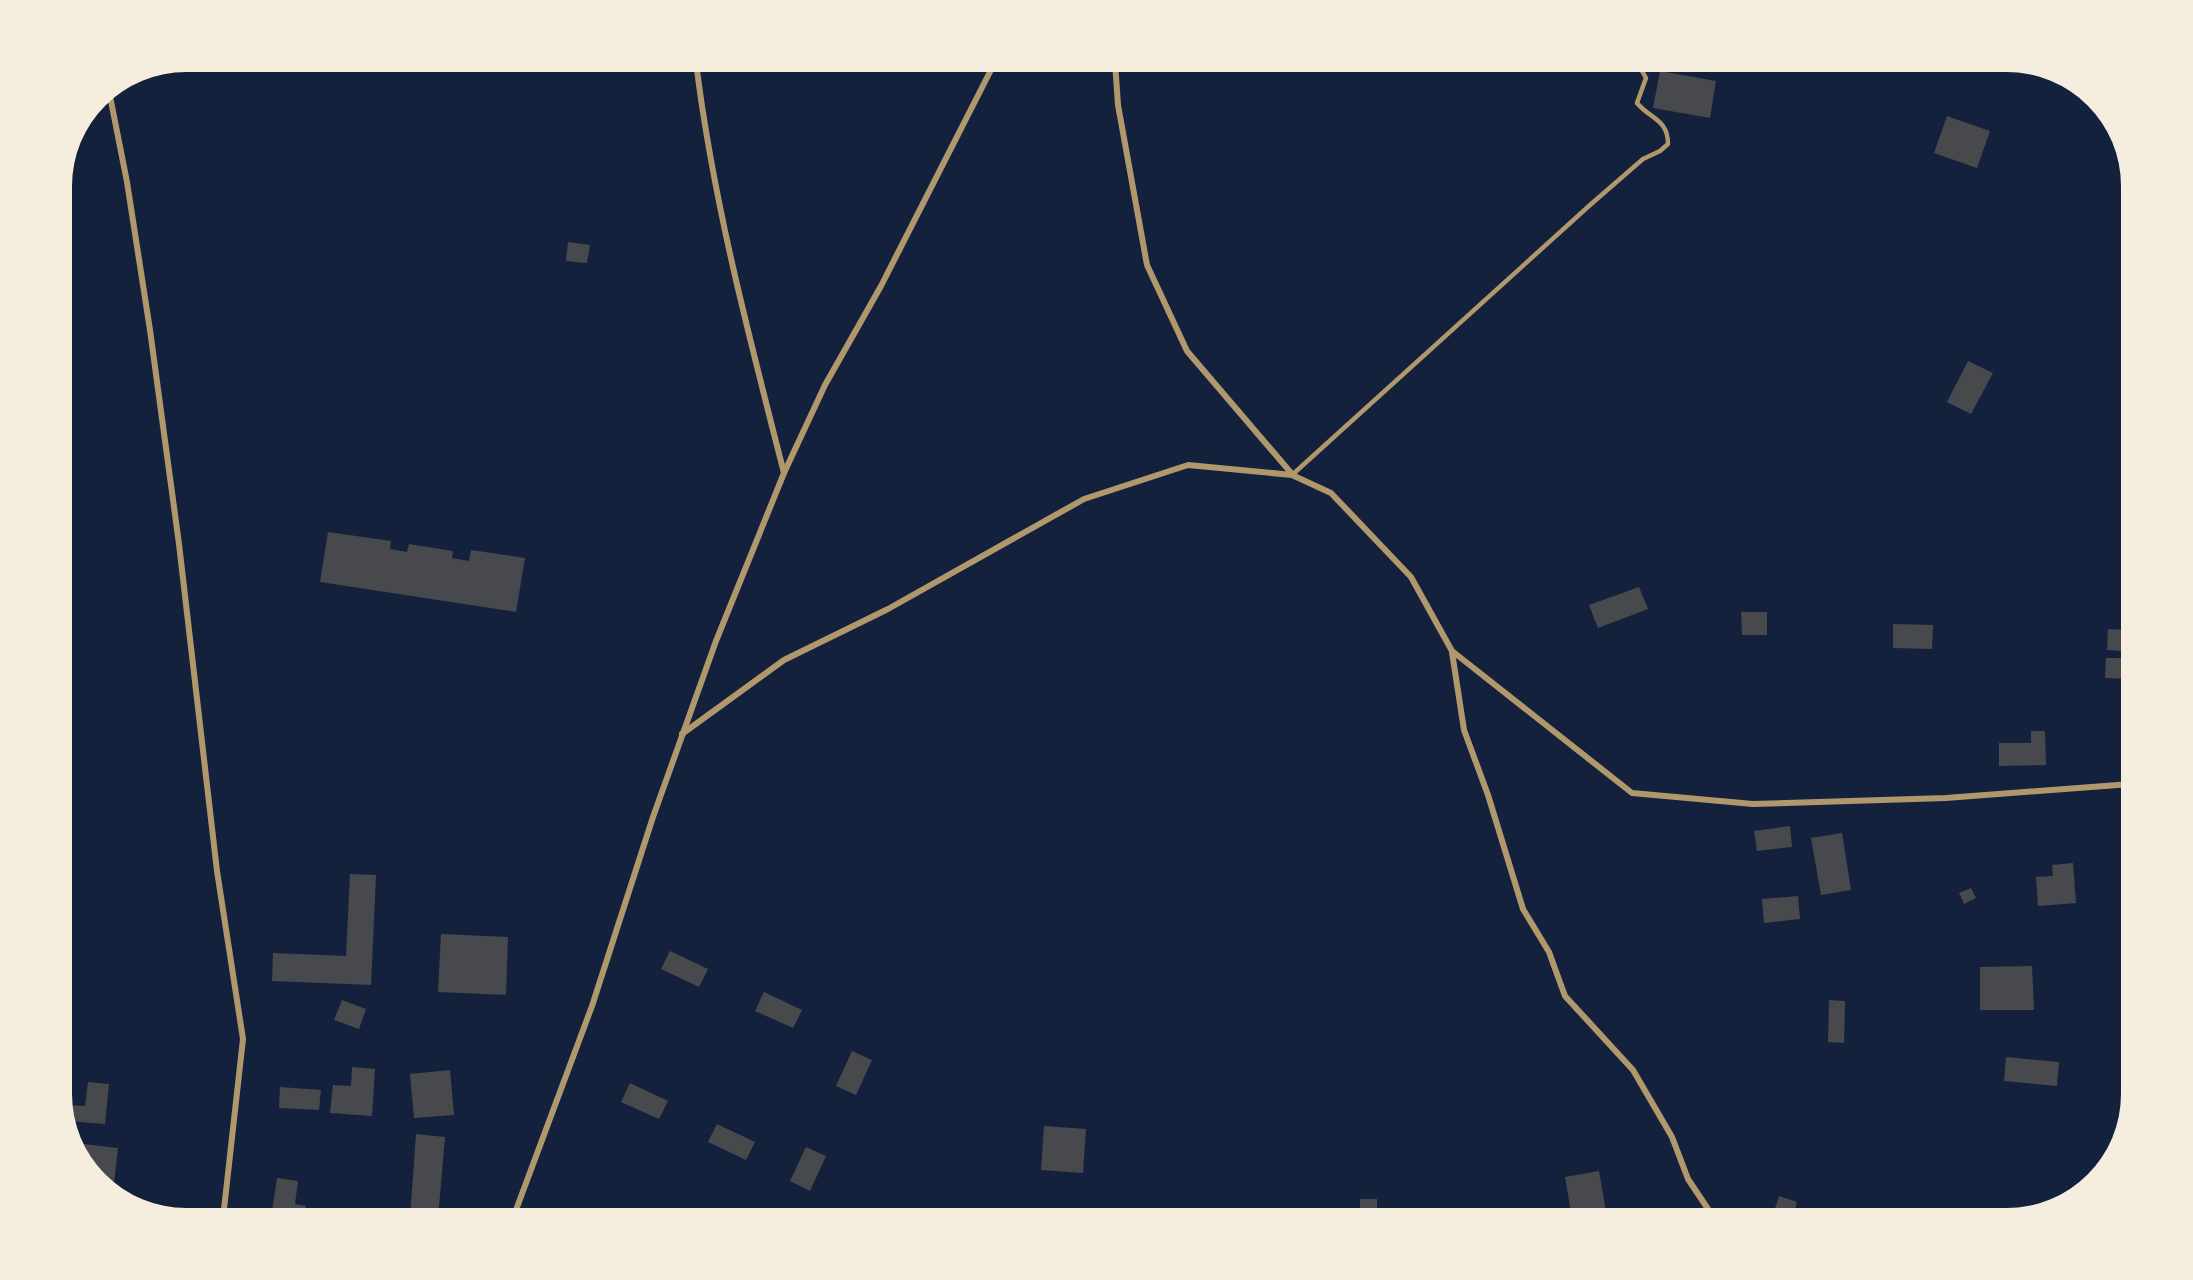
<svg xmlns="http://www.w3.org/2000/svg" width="2193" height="1280" font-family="'Varela Round',sans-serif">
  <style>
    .building { fill: #48494c }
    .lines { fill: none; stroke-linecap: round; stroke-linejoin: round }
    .service { stroke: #b1986c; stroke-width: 4.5 }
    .minor { stroke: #b1986c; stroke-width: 6 }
  </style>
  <rect width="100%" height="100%" fill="#14213d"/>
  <g class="building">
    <polygon points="1660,71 1716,81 1710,118 1653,108"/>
    <polygon points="1947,116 1990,131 1977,168 1934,153"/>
    <polygon points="568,242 590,245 587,263 566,261"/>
    <polygon points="1968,361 1993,373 1971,414 1947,402"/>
    <polygon points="328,532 391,541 390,549 407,552 409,544 453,551 452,558 469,561 471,550 525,558 516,612 320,582"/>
    <polygon points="1639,587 1648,609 1598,628 1589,605"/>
    <polygon points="1741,612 1767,612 1767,635 1742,635"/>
    <polygon points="1893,624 1933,625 1932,649 1893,648"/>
    <polygon points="2108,629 2131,630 2131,652 2107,650"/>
    <polygon points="2106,658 2131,658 2131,679 2105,678"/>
    <polygon points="2031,731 2045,731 2046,765 1999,766 1999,743 2031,743"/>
    <polygon points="1790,826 1792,847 1757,851 1754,831"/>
    <polygon points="1842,833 1851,890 1821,895 1811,838"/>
    <polygon points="2073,863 2076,903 2038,906 2036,877 2053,876 2052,865"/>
    <polygon points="350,874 376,875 371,985 272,981 273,953 346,956"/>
    <polygon points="1971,888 1976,898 1964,904 1959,893"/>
    <polygon points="1798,896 1800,919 1764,923 1762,899"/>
    <polygon points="441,934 508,937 506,995 438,992"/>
    <polygon points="670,951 708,969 699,987 661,969"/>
    <polygon points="2032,966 2034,1010 1980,1010 1980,967"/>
    <polygon points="764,992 802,1010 793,1028 755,1011"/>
    <polygon points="342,1000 366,1009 359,1029 334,1020"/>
    <polygon points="1829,1000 1845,1001 1844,1043 1828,1042"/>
    <polygon points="852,1051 872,1060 856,1095 836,1086"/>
    <polygon points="2006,1057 2059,1062 2057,1086 2004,1081"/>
    <polygon points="352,1067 375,1069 372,1116 330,1113 333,1085 351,1086"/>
    <polygon points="450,1070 454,1115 414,1118 410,1074"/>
    <polygon points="88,1082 109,1084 105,1124 68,1121 68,1105 85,1106"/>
    <polygon points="630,1083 668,1101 659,1119 621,1102"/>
    <polygon points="280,1087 321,1090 319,1110 279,1108"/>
    <polygon points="717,1124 755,1142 746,1160 708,1142"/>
    <polygon points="1044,1126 1086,1129 1083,1173 1041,1170"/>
    <polygon points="416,1134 445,1137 438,1218 410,1218"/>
    <polygon points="74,1143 118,1148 113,1192 78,1157"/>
    <polygon points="806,1147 826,1156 810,1191 790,1181"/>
    <polygon points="1599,1171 1607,1217 1572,1218 1565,1177"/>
    <polygon points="277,1178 298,1181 295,1204 306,1206 304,1218 271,1218"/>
    <polygon points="1779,1196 1797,1202 1792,1218 1772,1218"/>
    <polygon points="1360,1199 1377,1199 1377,1211 1395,1211 1395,1218 1360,1218"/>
  </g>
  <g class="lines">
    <path class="service" d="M1292,475L1590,205L1643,159L1660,151L1668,144C1668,119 1650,119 1637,103L1646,78L1637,62"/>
    <g class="minor">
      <path d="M696,62C713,201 749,336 784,473"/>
      <polyline points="1115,62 1118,105 1147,265 1187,351 1292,474"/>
      <polyline points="109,91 127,182 150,330 179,544 217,871 243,1039 223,1218"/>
      <polyline points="1452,652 1464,730 1488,795 1523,909 1549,952 1565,996 1633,1070 1672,1137 1688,1179 1714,1218"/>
      <polyline points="682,734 784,660 888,609 1084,499 1188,465 1292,475 1331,493 1411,577 1452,651 1632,793 1753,804 1946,798 2131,784"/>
      <polyline points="513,1218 592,1006 653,817 716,641 784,473 825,385 881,286 995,62"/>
    </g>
  </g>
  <path d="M0 0H2193V1280H0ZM186 72H2007A114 114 0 0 1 2121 186V1094A114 114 0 0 1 2007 1208H186A114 114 0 0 1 72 1094V186A114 114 0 0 1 186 72Z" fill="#f5edde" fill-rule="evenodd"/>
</svg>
